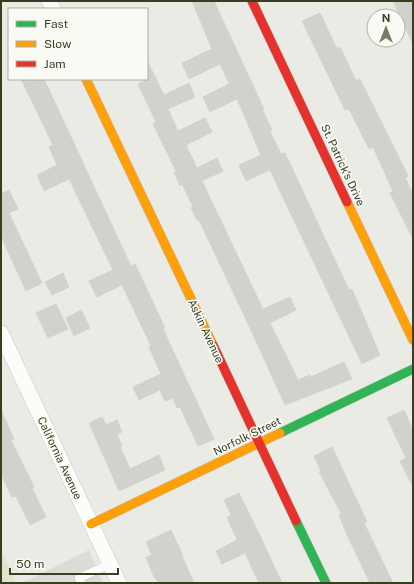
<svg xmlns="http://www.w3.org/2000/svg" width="414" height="584" font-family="'Public Sans',sans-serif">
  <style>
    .built { fill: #dbdcd3 }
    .green { fill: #e4e3ce }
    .building { fill: #d1d2cc; stroke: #d3d4ce }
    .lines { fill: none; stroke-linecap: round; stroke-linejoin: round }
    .lane-casing { stroke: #c7c8c2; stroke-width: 9 }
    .street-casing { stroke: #c7c8c2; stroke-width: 16 }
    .fast-casing { stroke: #c5c7bf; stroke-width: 10 }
    .slow-casing { stroke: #c5c7bf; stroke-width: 10 }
    .jam-casing { stroke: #c5c7bf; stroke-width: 10 }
    .lane { stroke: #fcfcfb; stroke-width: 8 }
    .street { stroke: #fcfcfb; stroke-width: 15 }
    .fast { stroke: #30b455; stroke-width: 9 }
    .slow { stroke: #ff9f0a; stroke-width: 9 }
    .jam { stroke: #e5322d; stroke-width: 9 }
    .labels { text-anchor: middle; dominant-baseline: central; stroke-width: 3.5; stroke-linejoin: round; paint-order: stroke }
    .street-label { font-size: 11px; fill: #354022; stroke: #f9faf4 }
  </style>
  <rect width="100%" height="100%" fill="#eaebe5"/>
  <polygon class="built" points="89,550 103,583 22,583"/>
  <polygon class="green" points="1,550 16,583 1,583"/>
  <g class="building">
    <polygon points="192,1 214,1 264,109 262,109 272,130 270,132 281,154 285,153 349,290 352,289 380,355 362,364 270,170 246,181 239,165 261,155 237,99 210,112 203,97 229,84 220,64 189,79 182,63 212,49"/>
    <polygon points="393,1 413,1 413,44"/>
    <polygon points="320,13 337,49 340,47 356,81 360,79 408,176 405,177 413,194 413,239 390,193 393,191 373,147 369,149 349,109 345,110 302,21"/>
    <polygon points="147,60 164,95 189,83 195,97 168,109 178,131 205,118 212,132 186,145 197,168 217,158 223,171 202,181 263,309 290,297 296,310 270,323 298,380 310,375 311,377 344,362 352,379 285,405 250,328 199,220 197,220 191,208 193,207 182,184 180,186 174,172 176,171 153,124 156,122 138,84 147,80"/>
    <polygon points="21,79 44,79 131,266 135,264 165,328 163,329 214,439 198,446 180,407 177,408 173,398 165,401 160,390 139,400 133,387 161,374 149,347 151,346 122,285 97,297 89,281 113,270 69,179 44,191 37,175 57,165 49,147 53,145"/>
    <polygon points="9,190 18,209 9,213 42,283 26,291 1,236 1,194"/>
    <polygon points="63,273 69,287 52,295 45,282"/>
    <polygon points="56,304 68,329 48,338 36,313"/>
    <polygon points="81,310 90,328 74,336 66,318"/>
    <polygon points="1,410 14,439 11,440 34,487 32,488 46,517 30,525 16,496 12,497 1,474"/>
    <polygon points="404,410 413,430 413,487 400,461 406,458 387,418"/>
    <polygon points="102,417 106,425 117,420 122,432 117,434 122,446 120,447 130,469 159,455 165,470 119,491 89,423"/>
    <polygon points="332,447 367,522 364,523 393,583 370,583 348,537 339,515 341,513 319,472 321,471 314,456"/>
    <polygon points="239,493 261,538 282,583 259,583 245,553 222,564 216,551 237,540 227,517 231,515 224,500"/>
    <polygon points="171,530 183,556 182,556 194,583 159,583 154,577 146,557 152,555 146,542"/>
  </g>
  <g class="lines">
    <defs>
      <polyline id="lane" points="81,583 79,578 110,564"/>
      <g id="street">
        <polyline points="49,1 53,9"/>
        <polyline points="1,333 119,583"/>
      </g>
      <g id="fast">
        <polyline points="280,433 413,369"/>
        <polyline points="296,521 326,583"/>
      </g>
      <g id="slow">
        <polyline points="86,79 213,345"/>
        <polyline points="347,202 413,340"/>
        <polyline points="91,524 280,433"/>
      </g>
      <g id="jam">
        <polyline points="252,1 347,202"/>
        <polyline points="213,345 296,521"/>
      </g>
    </defs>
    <use href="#lane" class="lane-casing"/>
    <use href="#street" class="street-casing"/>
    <use href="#fast" class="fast-casing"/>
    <use href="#slow" class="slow-casing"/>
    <use href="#jam" class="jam-casing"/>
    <use href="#lane" class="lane"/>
    <use href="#street" class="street"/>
    <use href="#fast" class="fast"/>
    <use href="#slow" class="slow"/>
    <use href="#jam" class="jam"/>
  </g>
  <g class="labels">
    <g class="street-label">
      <text transform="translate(343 165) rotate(65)">St. Patrick's Drive</text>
      <text transform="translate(206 331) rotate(65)">Askin Avenue</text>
      <text transform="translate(247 436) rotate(-26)">Norfolk Street</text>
      <text transform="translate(60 458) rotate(65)">California Avenue</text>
    </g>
  </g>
  <rect width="414" height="584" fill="none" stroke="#354022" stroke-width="4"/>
  <rect x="8" y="8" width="140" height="72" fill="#f9faf4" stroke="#abb0a0"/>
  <rect x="16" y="21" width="20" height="6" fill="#30b455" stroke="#abb0a0"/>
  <text x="44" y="28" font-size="12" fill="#354022">Fast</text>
  <rect x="16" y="41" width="20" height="6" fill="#ff9f0a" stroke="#abb0a0"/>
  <text x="44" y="48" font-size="12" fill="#354022">Slow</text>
  <rect x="16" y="61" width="20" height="6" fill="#e5322d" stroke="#abb0a0"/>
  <text x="44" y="68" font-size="12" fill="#354022">Jam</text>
  <g transform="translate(386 28)"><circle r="19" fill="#f9faf4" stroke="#abb0a0"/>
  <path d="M0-3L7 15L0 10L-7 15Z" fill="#747c66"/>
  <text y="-6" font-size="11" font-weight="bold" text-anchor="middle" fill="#354022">N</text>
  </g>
  <path d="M10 568v6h108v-6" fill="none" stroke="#354022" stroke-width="2"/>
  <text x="16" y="568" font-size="12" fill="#354022" stroke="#f9faf4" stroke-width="3" paint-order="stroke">50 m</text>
</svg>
